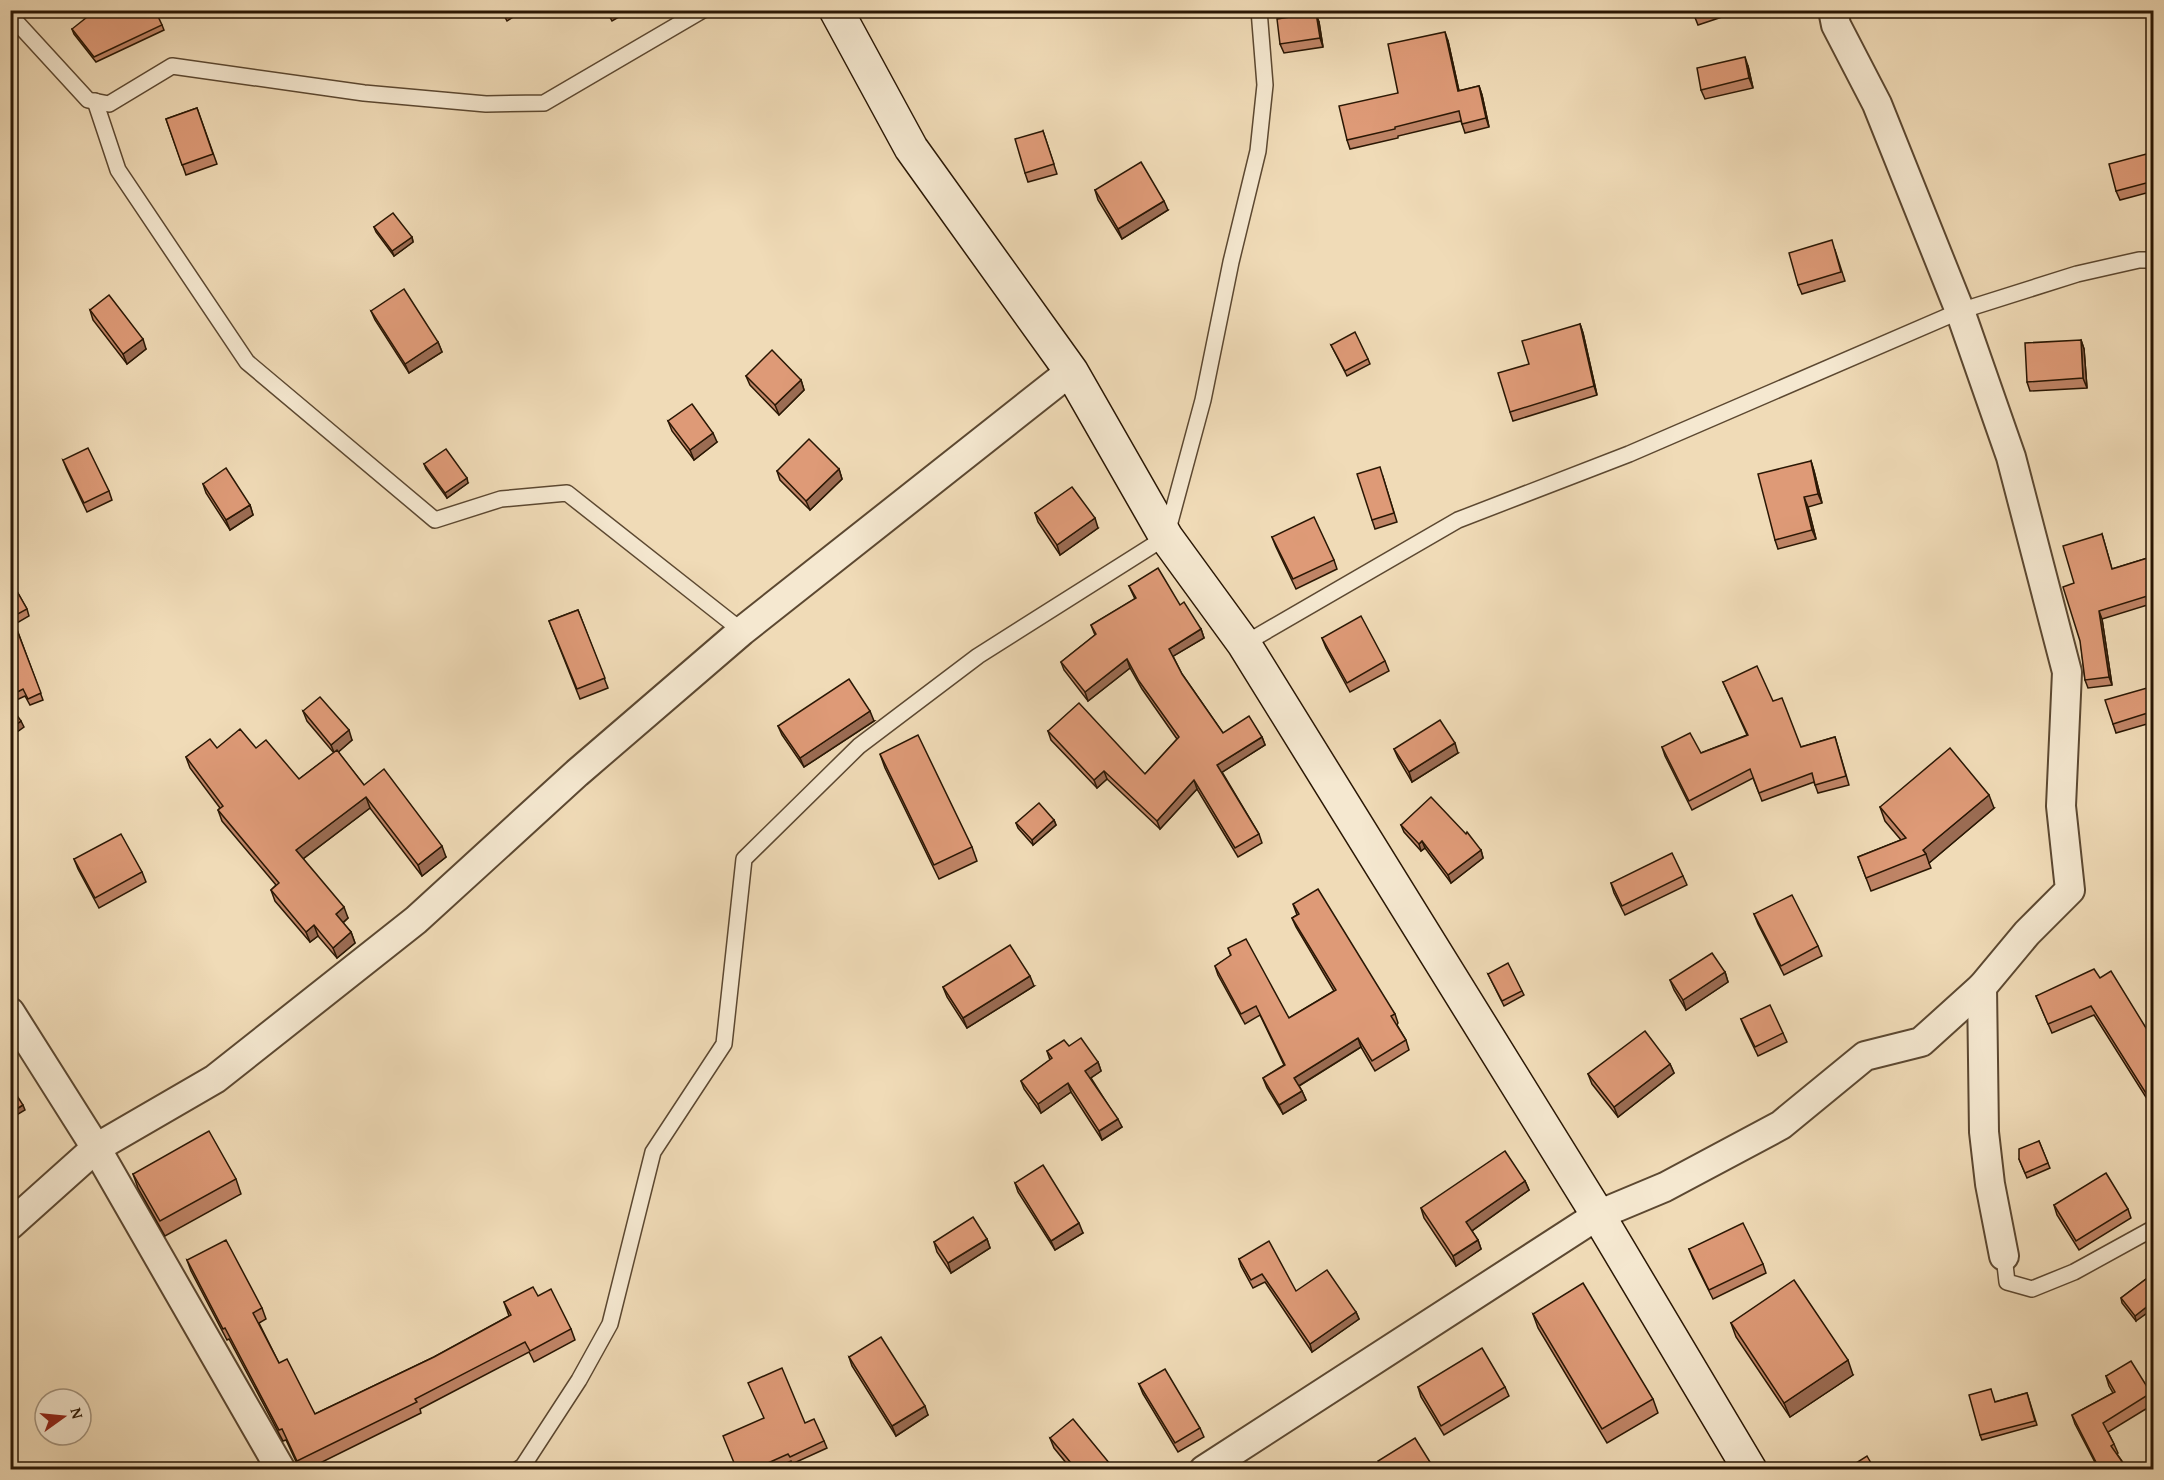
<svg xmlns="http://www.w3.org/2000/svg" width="2164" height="1480" font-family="'Gentium Book Plus',serif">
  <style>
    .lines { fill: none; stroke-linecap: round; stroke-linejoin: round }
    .lane-casing { stroke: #5c4831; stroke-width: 18 }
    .street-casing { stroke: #5c4831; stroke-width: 32 }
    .secondary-casing { stroke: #2a1704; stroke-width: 36 }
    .lane { stroke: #f5e8d0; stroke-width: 15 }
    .street { stroke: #f5e8d0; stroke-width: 28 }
    .secondary { stroke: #f5e8d0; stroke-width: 33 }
    .wall { fill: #bf8466; stroke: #2a1704; stroke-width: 1.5 }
    .shaded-wall { fill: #9b6c53; stroke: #2a1704; stroke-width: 1.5 }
    .building { fill: #de9a77; stroke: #2a1704; stroke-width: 1.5 }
  </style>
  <rect width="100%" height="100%" fill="#f0dbb7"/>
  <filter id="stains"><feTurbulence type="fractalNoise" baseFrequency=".00333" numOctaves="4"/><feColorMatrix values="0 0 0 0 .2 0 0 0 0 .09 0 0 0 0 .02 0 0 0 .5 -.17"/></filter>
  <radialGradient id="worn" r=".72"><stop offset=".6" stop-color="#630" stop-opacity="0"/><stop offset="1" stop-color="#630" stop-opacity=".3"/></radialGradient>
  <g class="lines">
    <defs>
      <g id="lane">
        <polyline points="10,15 88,100 109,104 172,66 364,93 486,104 544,103 703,10"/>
        <polyline points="95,101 118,170 247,362 435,520 501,499 567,493 742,631"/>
        <polyline points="1244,644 1458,520 1629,454 1960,311 2077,274 2139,260 2154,260"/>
        <polyline points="2004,1256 2007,1282 2032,1289 2074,1272 2154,1228"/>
        <polyline points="517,1470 523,1466 579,1380 610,1324 653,1152 724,1044 744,859 859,746 978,656 1166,537 1203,400 1231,262 1258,151 1265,85 1259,10"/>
      </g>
      <g id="street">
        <polyline points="1833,10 1836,25 1877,104 1960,311 2011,457 2067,672 2061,806 2070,890 2027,933 1982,987 1984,1132 1990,1184 2004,1256"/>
        <polyline points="10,1012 96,1148 281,1470"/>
        <polyline points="10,1225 96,1148 215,1079 416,920 577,773 742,631 1071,371"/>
        <polyline points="1204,1470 1598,1215 1665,1187 1781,1125 1865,1056 1921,1042 1982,987"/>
      </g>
      <polyline id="secondary" points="836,10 911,148 1071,371 1166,537 1244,644 1598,1215 1750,1470"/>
    </defs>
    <use href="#lane" class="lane-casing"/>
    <use href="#street" class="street-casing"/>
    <use href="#secondary" class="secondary-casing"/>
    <use href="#lane" class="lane"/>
    <use href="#street" class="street"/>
    <use href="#secondary" class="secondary"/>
  </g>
  <g class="wall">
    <polygon points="501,10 524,10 507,21"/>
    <polygon points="606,10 631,10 612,21"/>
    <polygon points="1692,10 1743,10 1698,25"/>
    <polygon points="1319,22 1323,47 1284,53 1280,44"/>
    <polygon points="162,25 164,30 96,62 74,34 72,29"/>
    <polygon points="1448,41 1459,91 1479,86 1482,95 1489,127 1465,133 1461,121 1398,136 1398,138 1350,149 1347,140 1398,93"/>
    <polygon points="1748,66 1753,88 1705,99 1701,90"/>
    <polygon points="197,108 217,164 186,175 166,119"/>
    <polygon points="1043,131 1057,174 1028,182 1025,173"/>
    <polygon points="2154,152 2154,191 2120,200 2116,191"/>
    <polygon points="1095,190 1168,210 1122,239 1098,200"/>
    <polygon points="374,227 412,237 413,242 394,256 376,232"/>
    <polygon points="1835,250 1845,281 1802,294 1798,285"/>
    <polygon points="90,310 146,349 127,364 93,320"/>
    <polygon points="371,311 438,342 442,352 409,373 375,320"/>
    <polygon points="1580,324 1583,333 1597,395 1513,421 1510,412 1529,364"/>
    <polygon points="2081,340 2084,349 2087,388 2030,391 2027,382"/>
    <polygon points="1331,345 1368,359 1370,364 1347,376"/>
    <polygon points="746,376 801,380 804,390 779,415 750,385"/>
    <polygon points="668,421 717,442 694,460 672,431"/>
    <polygon points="63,460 109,491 112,500 87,512 67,470"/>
    <polygon points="1811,461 1814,471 1822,503 1808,507 1816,539 1778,549 1775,540"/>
    <polygon points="424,464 468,483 447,498 426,469"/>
    <polygon points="839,469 842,479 810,510 780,480 777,471"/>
    <polygon points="1383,477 1397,522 1375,529 1372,520"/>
    <polygon points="203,484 250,505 253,515 230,530 206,493"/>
    <polygon points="1035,513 1098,528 1060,555 1038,522"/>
    <polygon points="2102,534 2112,569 2154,556 2154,603 2102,619 2112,685 2088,688 2085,680 2074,583"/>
    <polygon points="1272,537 1334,560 1337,569 1296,589 1276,547"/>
    <polygon points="10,579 27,609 29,616 15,624 43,700 30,705 25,696 10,703"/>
    <polygon points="1129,586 1180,605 1201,629 1204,638 1173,656 1182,674 1223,733 1262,737 1265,745 1222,772 1259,834 1262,843 1238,857 1197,789 1160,829 1107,779 1097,788 1051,740 1048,731 1145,774 1177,739 1142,689 1130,668 1088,701 1064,670 1061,662 1095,635 1091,625 1135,599"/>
    <polygon points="578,610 608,688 580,699 549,621"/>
    <polygon points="1322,638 1385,661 1389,671 1350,692 1326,648"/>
    <polygon points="1723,682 1773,701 1801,747 1835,737 1849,785 1818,793 1814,782 1762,801 1753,778 1692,810 1665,756 1662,747 1701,753 1747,735"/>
    <polygon points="2154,686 2154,722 2116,733 2113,724"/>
    <polygon points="303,711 352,740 338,752 364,785 446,857 422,876 370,808 303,859 348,918 343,923 351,932 355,943 337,958 318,936 310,942 275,901 271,890 276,885 222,821 218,810 220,808 190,768 186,757 217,748 256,748 299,779 334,753 307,721"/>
    <polygon points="874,721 804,767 782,735 778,726"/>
    <polygon points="1394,749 1458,753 1412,782 1398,758"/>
    <polygon points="880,754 972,847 977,861 939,879 885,768"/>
    <polygon points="1880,807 1994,808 1929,863 1931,868 1871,891 1858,857 1901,840 1885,821"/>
    <polygon points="1054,820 1056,825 1033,845 1018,828 1016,823"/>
    <polygon points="1401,825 1481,850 1483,858 1451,883 1425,848 1421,851 1404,832"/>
    <polygon points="74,859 142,872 146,882 99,908 78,869"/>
    <polygon points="1683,876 1687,885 1625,915 1614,893 1611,883"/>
    <polygon points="1293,904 1395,1014 1398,1023 1397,1025 1406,1040 1409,1050 1375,1071 1361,1047 1299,1086 1302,1091 1306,1100 1283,1114 1267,1088 1263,1078 1284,1065 1260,1015 1245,1024 1218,975 1215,966 1231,956 1228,948 1289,1018 1334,991 1296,927 1292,918 1297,915"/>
    <polygon points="1754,914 1818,946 1822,956 1784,975 1758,924"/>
    <polygon points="1725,972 1728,982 1686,1010 1674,990 1670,980"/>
    <polygon points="1488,974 1522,991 1524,995 1504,1006"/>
    <polygon points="2100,978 2154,1041 2154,1110 2094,1015 2052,1033 2036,996"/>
    <polygon points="1034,986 967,1028 947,997 943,987"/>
    <polygon points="1741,1019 1783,1033 1787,1042 1758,1056 1745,1029"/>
    <polygon points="1069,1046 1098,1062 1101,1071 1091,1078 1122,1127 1102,1140 1071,1092 1041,1113 1024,1089 1021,1081 1050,1060 1047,1051"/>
    <polygon points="1670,1064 1674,1073 1618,1117 1592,1084 1588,1074"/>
    <polygon points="2039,1141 2050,1168 2027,1178 2019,1159"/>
    <polygon points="133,1174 236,1179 241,1194 165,1236 138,1188"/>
    <polygon points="1525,1181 1529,1190 1472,1231 1478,1240 1481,1249 1456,1266 1424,1218 1421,1208"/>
    <polygon points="1015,1183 1083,1233 1055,1250 1018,1192"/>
    <polygon points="2054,1205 2128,1209 2131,1218 2079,1250 2057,1215"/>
    <polygon points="987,1239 990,1248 951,1273 937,1252 934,1242"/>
    <polygon points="1689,1249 1763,1264 1766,1273 1713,1299 1693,1259"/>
    <polygon points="1239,1259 1296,1291 1356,1312 1359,1319 1312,1352 1265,1282 1253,1288 1241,1266"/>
    <polygon points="187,1260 262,1308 266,1319 259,1323 279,1363 315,1414 434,1357 509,1316 504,1302 538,1296 571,1329 575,1340 534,1362 529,1352 420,1409 421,1413 306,1470 300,1470 286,1440 283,1441 229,1339 227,1340 191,1271"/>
    <polygon points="2154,1273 2136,1321 2122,1303 2121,1298"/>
    <polygon points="1533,1314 1653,1399 1658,1413 1607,1443 1538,1328"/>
    <polygon points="1731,1323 1853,1375 1790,1417 1736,1337"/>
    <polygon points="849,1357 928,1415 896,1436 852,1366"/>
    <polygon points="2106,1376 2151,1393 2154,1400 2154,1404 2108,1432 2114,1444 2118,1453 2117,1454 2128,1470 2099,1470 2075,1424 2072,1415 2113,1393 2109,1386"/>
    <polygon points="1139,1384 1200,1428 1204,1437 1178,1452 1143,1394"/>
    <polygon points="1418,1387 1505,1387 1509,1396 1444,1435 1421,1397"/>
    <polygon points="2027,1393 2037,1425 1982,1440 1980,1435 1995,1402"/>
    <polygon points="805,1423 824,1441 827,1448 792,1464 791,1461 771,1470 737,1470"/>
    <polygon points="1050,1438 1115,1470 1072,1470 1054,1448"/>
  </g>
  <g class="shaded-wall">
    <polygon points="1316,13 1319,22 1323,47 1320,38"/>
    <polygon points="1445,32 1448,41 1461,100 1458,91"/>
    <polygon points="1745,57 1748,66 1753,88 1749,78"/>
    <polygon points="1479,86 1482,95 1489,127 1486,118"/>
    <polygon points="1164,201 1168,210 1122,239 1118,229"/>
    <polygon points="412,237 413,242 394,256 392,251"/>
    <polygon points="1580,324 1583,333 1597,395 1594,386"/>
    <polygon points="143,339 146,349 127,364 123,354"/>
    <polygon points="2081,340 2084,349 2087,388 2083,378"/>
    <polygon points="438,342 442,352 409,373 405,364"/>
    <polygon points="801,380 804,390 779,415 775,405"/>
    <polygon points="713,433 717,442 694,460 690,450"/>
    <polygon points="1811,461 1814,471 1822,503 1818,494"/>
    <polygon points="839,469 842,479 810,510 806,501"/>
    <polygon points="467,478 468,483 447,498 445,493"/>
    <polygon points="1804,497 1808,507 1816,539 1812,530"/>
    <polygon points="250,505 253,515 230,530 226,520"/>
    <polygon points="1095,518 1098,528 1060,555 1057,545"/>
    <polygon points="2099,611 2102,619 2112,685 2109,677"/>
    <polygon points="1201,629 1204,638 1172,657 1169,649"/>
    <polygon points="1127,659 1130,668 1088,701 1085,692"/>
    <polygon points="870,711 874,721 804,767 800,758"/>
    <polygon points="21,721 24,727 10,737 10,729"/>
    <polygon points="349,730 352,740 335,755 331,745"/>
    <polygon points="1262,737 1265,745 1221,773 1217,765"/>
    <polygon points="1455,743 1458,753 1412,782 1409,772"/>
    <polygon points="1104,771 1107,779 1097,788 1094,780"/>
    <polygon points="1194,780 1197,789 1160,829 1157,821"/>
    <polygon points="1989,795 1994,808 1929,863 1926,854 1923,850"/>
    <polygon points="366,797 370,808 300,861 296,850"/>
    <polygon points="1054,820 1056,825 1033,845 1032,840"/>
    <polygon points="1422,841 1425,848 1421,851 1419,844"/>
    <polygon points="442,846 446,857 422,876 418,865"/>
    <polygon points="1481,850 1483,858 1451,883 1448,875"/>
    <polygon points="344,907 348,918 340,925 336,914"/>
    <polygon points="314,925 318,936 310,942 306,932"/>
    <polygon points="351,932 355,943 337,958 333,948"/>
    <polygon points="1725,972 1728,982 1686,1010 1683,1000"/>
    <polygon points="1030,976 1034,986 967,1028 963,1018"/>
    <polygon points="1358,1038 1361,1047 1297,1087 1294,1078"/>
    <polygon points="1098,1062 1101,1071 1089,1079 1085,1071"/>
    <polygon points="1670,1064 1674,1073 1618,1117 1614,1107"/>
    <polygon points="1068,1083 1071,1092 1041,1113 1038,1104"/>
    <polygon points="1302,1091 1306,1100 1283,1114 1279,1105"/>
    <polygon points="23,1105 25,1110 10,1119 10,1113"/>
    <polygon points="1118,1119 1122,1127 1102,1140 1099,1131"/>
    <polygon points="1525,1181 1529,1190 1470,1232 1466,1222"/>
    <polygon points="1079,1223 1083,1233 1055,1250 1051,1241"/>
    <polygon points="987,1239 990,1248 951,1273 948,1263"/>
    <polygon points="1478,1240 1481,1249 1456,1266 1453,1256"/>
    <polygon points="2154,1301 2154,1308 2136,1321 2135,1316"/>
    <polygon points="1356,1312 1359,1319 1312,1352 1310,1344"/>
    <polygon points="1848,1360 1853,1375 1790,1417 1784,1403"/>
    <polygon points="925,1406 928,1415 896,1436 892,1426"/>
  </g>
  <g class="building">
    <polygon points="96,10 155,10 162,25 94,57 72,29"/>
    <polygon points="1316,13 1320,38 1280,44 1277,19"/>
    <polygon points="1445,32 1458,91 1479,86 1486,118 1462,124 1459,111 1395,127 1395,129 1347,140 1339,106 1398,93 1388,44"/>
    <polygon points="1745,57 1749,78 1701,90 1697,68"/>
    <polygon points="197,108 213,154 182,165 166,119"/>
    <polygon points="1043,131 1054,164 1025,173 1015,139"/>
    <polygon points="2154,152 2154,181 2116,191 2109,164"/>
    <polygon points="1141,162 1164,201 1118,229 1095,190"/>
    <polygon points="393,213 412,237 392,251 374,227"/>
    <polygon points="1832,240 1841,272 1798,285 1789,253"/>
    <polygon points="404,289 438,342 405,364 371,311"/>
    <polygon points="109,295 143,339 123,354 90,310"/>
    <polygon points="1580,324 1594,386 1510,412 1498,373 1529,364 1522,341"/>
    <polygon points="1355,332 1368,359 1345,371 1331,345"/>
    <polygon points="2081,340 2083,378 2027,382 2025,343"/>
    <polygon points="772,350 801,380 775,405 746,376"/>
    <polygon points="692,404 713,433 690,450 668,421"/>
    <polygon points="809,439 839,469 806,501 777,471"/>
    <polygon points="88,448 109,491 84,503 63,460"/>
    <polygon points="446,449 467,478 445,493 424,464"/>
    <polygon points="1811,461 1818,494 1804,497 1812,530 1775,540 1758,474"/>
    <polygon points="1380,467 1394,513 1372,520 1357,474"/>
    <polygon points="226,468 250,505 226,520 203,484"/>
    <polygon points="1072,487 1095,518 1057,545 1035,513"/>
    <polygon points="1314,517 1334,560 1293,579 1272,537"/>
    <polygon points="2102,534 2112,569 2154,556 2154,594 2099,611 2109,677 2085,680 2080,641 2063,587 2074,583 2063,546"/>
    <polygon points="1158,568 1180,605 1184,602 1201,629 1169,649 1182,674 1223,733 1249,716 1262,737 1217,765 1259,834 1235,848 1194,780 1157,821 1104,771 1094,780 1048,731 1079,703 1145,774 1179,737 1139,681 1127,659 1085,692 1061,662 1096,634 1091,625 1136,598 1129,586"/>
    <polygon points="10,579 27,609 12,617 41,693 28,699 23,689 10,696"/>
    <polygon points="578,610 605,678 577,689 549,621"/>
    <polygon points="1361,616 1385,661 1347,683 1322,638"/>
    <polygon points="1757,666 1773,701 1782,698 1801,747 1835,737 1846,776 1815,785 1812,773 1759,793 1750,769 1689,801 1662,747 1690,733 1701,753 1748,735 1723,682"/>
    <polygon points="849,679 870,711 800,758 778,726"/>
    <polygon points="2154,686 2154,711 2113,724 2105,700"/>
    <polygon points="320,697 349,730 331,745 303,711"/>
    <polygon points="10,705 21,721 10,729"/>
    <polygon points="1440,720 1455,743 1409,772 1394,749"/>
    <polygon points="240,729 256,748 266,740 299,779 337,750 364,785 384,769 442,846 418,865 366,797 296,850 344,907 336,914 351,932 333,948 314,925 306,932 271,890 279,883 218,810 223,806 186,757 210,739 217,748"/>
    <polygon points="918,735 972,847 934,865 880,754"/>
    <polygon points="1950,748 1989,795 1923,850 1926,854 1866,878 1858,857 1906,838 1880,807"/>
    <polygon points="1431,797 1466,834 1467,832 1481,850 1448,875 1422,841 1419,844 1401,825"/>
    <polygon points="1039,803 1054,820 1032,840 1016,823"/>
    <polygon points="121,834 142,872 95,898 74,859"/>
    <polygon points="1672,853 1683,876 1622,906 1611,883"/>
    <polygon points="1318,889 1395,1014 1391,1016 1406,1040 1372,1061 1358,1038 1294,1078 1302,1091 1279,1105 1263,1078 1285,1065 1256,1006 1241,1014 1215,966 1231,955 1228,948 1246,939 1289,1018 1336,990 1292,918 1299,914 1293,904"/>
    <polygon points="1792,895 1818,946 1781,966 1754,914"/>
    <polygon points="1010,945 1030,976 963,1018 943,987"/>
    <polygon points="1712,953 1725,972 1683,1000 1670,980"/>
    <polygon points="1508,963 1522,991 1502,1001 1488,974"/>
    <polygon points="2094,969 2100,978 2111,971 2154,1041 2154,1106 2091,1006 2048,1024 2036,996"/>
    <polygon points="1770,1005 1783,1033 1755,1047 1741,1019"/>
    <polygon points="1645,1031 1670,1064 1614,1107 1588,1074"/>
    <polygon points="1081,1038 1098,1062 1085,1071 1118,1119 1099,1131 1068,1083 1038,1104 1021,1081 1052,1058 1047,1051 1064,1040 1069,1046"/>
    <polygon points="10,1085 23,1105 10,1113"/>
    <polygon points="209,1131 236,1179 160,1221 133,1174"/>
    <polygon points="2039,1141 2048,1163 2025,1173 2019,1159 2019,1149"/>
    <polygon points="1505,1151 1525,1181 1466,1222 1478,1240 1453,1256 1421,1208"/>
    <polygon points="1043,1165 1079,1223 1051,1241 1015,1183"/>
    <polygon points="2106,1173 2128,1209 2076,1241 2054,1205"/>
    <polygon points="973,1217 987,1239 948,1263 934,1242"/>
    <polygon points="1743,1223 1763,1264 1709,1290 1689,1249"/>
    <polygon points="226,1240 262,1308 253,1313 279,1363 287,1359 315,1414 434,1357 511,1315 504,1302 533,1287 538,1296 551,1289 571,1329 530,1351 525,1342 415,1399 417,1402 297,1461 282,1429 279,1430 225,1328 223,1329 187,1260"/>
    <polygon points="1269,1241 1296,1291 1327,1270 1356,1312 1310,1344 1262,1274 1251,1280 1239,1259"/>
    <polygon points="2154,1273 2154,1301 2135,1316 2121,1298"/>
    <polygon points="1794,1280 1848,1360 1784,1403 1731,1323"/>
    <polygon points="1583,1283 1653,1399 1602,1429 1533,1314"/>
    <polygon points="881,1337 925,1406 892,1426 849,1357"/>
    <polygon points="1482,1348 1505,1387 1441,1426 1418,1387"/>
    <polygon points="2131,1361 2151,1393 2103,1423 2114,1444 2111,1446 2128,1470 2100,1470 2072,1415 2115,1392 2106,1376"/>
    <polygon points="782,1368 805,1423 814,1419 824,1441 790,1457 788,1454 752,1470 737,1470 723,1436 764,1418 748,1383"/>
    <polygon points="1165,1369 1200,1428 1175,1443 1139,1384"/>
    <polygon points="1991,1389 1995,1402 2027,1393 2035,1421 1980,1435 1969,1395"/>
    <polygon points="1073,1419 1115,1470 1077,1470 1050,1438"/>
    <polygon points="1415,1438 1435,1470 1383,1470 1378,1461"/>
    <polygon points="1867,1456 1875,1470 1845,1470"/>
  </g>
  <rect width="2164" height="1480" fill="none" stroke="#f0dbb7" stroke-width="36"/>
  <rect x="12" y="12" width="2140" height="1456" fill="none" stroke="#2a1704" stroke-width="3"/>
  <rect x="18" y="18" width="2128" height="1444" fill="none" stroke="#2a1704" stroke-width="1.5"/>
  <g transform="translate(63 1417) rotate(75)"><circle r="28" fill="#f5e8d0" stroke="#a4947e" stroke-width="1.5"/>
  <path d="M0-4.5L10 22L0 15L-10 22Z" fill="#8f2418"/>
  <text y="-9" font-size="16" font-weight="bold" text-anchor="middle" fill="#2a1704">N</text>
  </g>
  <rect width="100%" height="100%" filter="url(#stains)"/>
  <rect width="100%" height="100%" fill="url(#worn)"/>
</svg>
